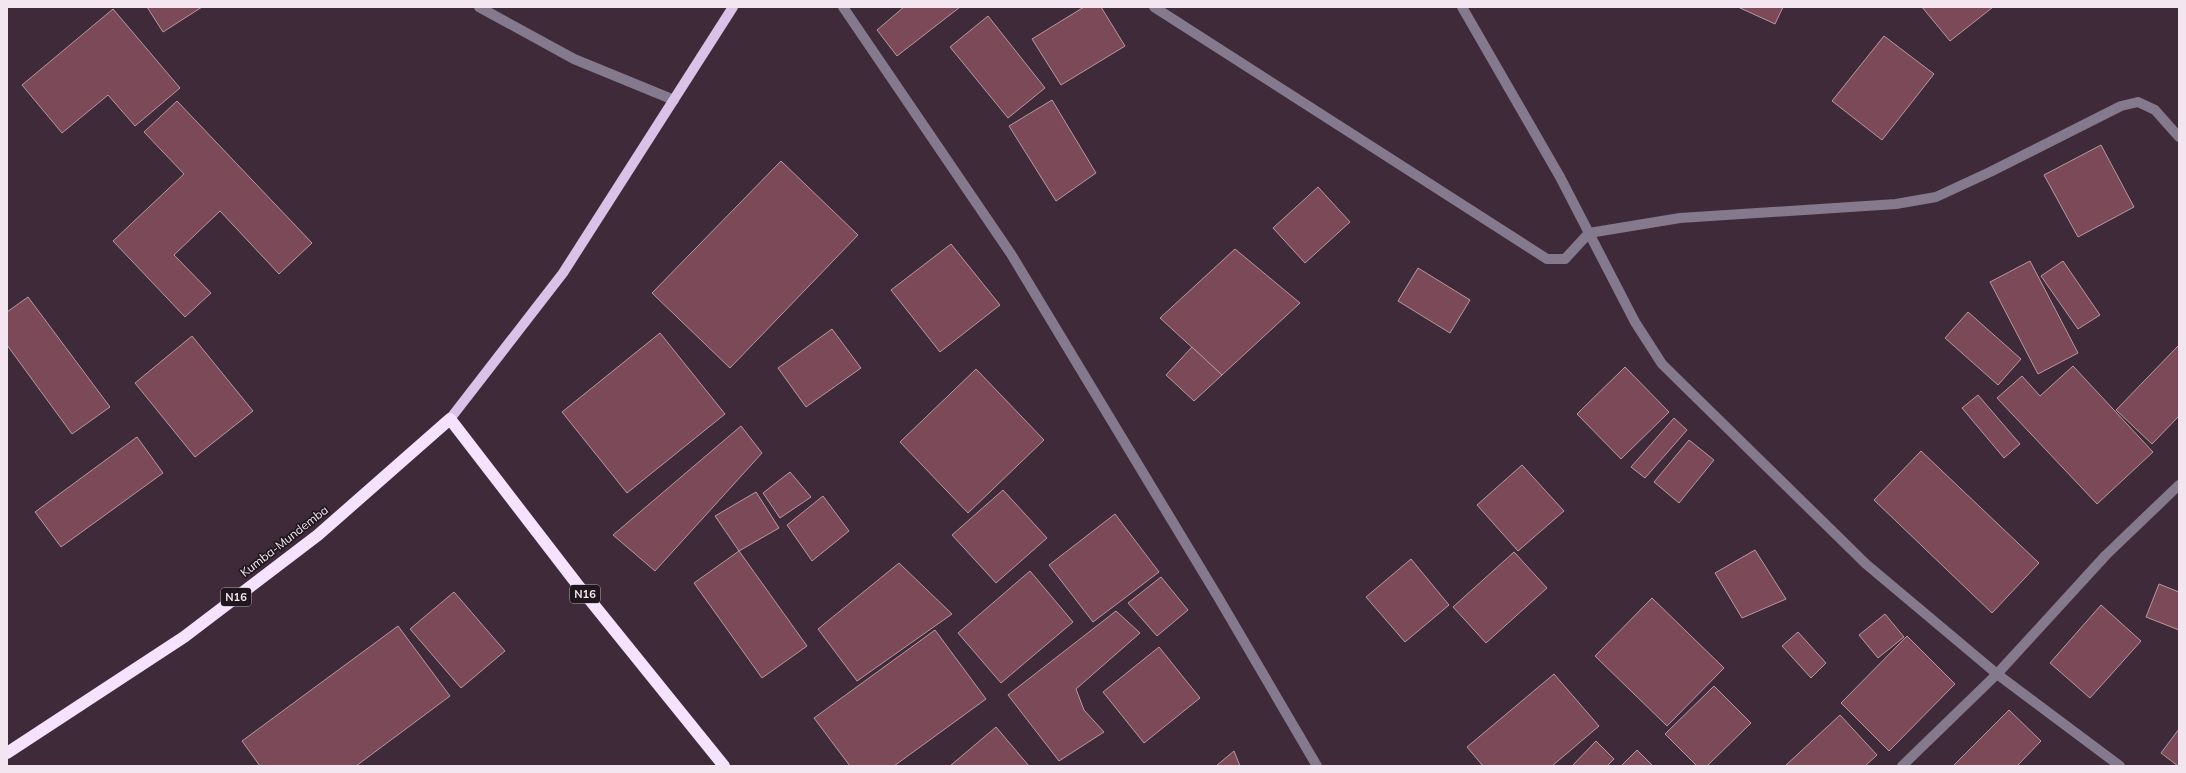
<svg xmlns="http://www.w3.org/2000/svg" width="2186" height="773" font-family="Mulish,sans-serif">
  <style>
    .building { fill: #7b4958; stroke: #b898a0 }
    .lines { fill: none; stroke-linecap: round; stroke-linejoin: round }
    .minor { stroke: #85798d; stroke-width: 10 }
    .major { stroke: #dac1e8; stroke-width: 10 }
    .highway { stroke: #f4e2ff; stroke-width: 12 }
    .labels { text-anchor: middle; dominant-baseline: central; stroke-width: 3.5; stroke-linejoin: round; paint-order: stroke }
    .shield { fill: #20161d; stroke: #b4a8b1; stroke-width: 1 }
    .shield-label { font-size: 11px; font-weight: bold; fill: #f4e6f0 }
    .street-label { font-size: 12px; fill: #f4e6f0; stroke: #20161d }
  </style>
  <rect width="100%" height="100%" fill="#3f2a39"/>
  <g class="building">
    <polygon points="147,7 202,7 163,32"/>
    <polygon points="904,7 960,7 897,56 877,30"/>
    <polygon points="1084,7 1101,7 1125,46 1061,85 1032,39"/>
    <polygon points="1738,7 1783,7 1775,24"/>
    <polygon points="1922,7 1993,7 1950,41"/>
    <polygon points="113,9 180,88 135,126 108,95 62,133 22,85"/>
    <polygon points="988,16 1045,88 1008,118 950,47"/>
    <polygon points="1884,36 1934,74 1882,140 1832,101"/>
    <polygon points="1052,100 1096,173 1056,201 1009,126"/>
    <polygon points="177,101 312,243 279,274 220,211 174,255 211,293 185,317 113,241 184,174 144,132"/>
    <polygon points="2101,145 2134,207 2078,237 2044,175"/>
    <polygon points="781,161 858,235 730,368 652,293"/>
    <polygon points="1318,187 1350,222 1305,263 1273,228"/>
    <polygon points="951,244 1000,305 940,352 891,290"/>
    <polygon points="1235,249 1300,303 1222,375 1160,318"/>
    <polygon points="2030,261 2078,353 2038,374 1990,282"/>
    <polygon points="2063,261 2100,315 2078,329 2041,276"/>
    <polygon points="1418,268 1470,300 1450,333 1398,301"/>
    <polygon points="28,297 110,407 72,434 7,345 7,312"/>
    <polygon points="1968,312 2021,359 1998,385 1945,338"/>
    <polygon points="832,329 861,368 806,407 778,368"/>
    <polygon points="660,333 725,414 627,493 562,412"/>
    <polygon points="192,336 253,411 195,457 135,383"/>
    <polygon points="2179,345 2179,416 2152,444 2116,410"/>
    <polygon points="1192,347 1222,375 1194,401 1166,375"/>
    <polygon points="2073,366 2153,452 2097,504 1997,398 2022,376 2040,396"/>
    <polygon points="1625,367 1669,412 1621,459 1577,414"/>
    <polygon points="976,369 1044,440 968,513 900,442"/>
    <polygon points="1978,395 2020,444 2004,458 1962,408"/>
    <polygon points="1674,418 1687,430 1645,478 1631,467"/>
    <polygon points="741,426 762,453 655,571 613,535"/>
    <polygon points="137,437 163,473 61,547 35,512"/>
    <polygon points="1689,440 1714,460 1679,503 1654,482"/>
    <polygon points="1921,451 2039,563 1992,613 1874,500"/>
    <polygon points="1522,465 1564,511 1518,551 1477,505"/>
    <polygon points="790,472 811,497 780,518 763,493"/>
    <polygon points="1003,490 1047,538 996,583 952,535"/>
    <polygon points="756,492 779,528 739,551 715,516"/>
    <polygon points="823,496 849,531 812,561 787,525"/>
    <polygon points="1115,514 1159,572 1093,622 1049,565"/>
    <polygon points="1755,550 1786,599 1742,618 1715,573"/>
    <polygon points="739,551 807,646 762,678 694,583"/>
    <polygon points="1514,552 1547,588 1486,643 1453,607"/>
    <polygon points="1411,559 1449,605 1405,642 1366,597"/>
    <polygon points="899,563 952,614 857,681 818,629"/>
    <polygon points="1030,571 1073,622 1001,683 958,633"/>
    <polygon points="1161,577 1188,610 1157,636 1128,603"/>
    <polygon points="2159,584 2179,592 2179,630 2146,617"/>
    <polygon points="454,592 505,651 461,688 410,629"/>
    <polygon points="1652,598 1724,668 1667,726 1595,656"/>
    <polygon points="2101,605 2141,641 2090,698 2050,663"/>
    <polygon points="1116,611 1140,633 1076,689 1084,710 1104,732 1059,761 1008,695"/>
    <polygon points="1885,614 1904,637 1878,658 1859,635"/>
    <polygon points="398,626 450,696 356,766 260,766 242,741"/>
    <polygon points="935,630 986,699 894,766 850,766 814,718"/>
    <polygon points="1798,632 1826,663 1811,678 1782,646"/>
    <polygon points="1907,636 1955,684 1889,751 1841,703"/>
    <polygon points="1159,647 1200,698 1144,743 1103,692"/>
    <polygon points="1554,674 1599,726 1552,766 1483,766 1467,747"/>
    <polygon points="1714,686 1751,723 1707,766 1697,766 1665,734"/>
    <polygon points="2009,710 2041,741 2017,766 1953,766"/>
    <polygon points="1840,715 1877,755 1865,766 1785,766"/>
    <polygon points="996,727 1029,766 950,766"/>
    <polygon points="2179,729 2179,766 2178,766 2161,753"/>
    <polygon points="1596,741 1614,759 1607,766 1572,766"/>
    <polygon points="1637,750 1653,766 1621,766"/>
    <polygon points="1234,751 1240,766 1216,766"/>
  </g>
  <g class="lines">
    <g class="minor">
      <polyline points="479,7 574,59 674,100"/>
      <polyline points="843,7 1011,254 1218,597 1317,766"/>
      <polyline points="1154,7 1547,259 1565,259 1589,233 1680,218 1896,204 1936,197 1990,172 2121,106 2138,102 2155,110 2179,137"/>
      <polyline points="1462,7 1560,177 1635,322 1662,364 1866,564 1997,674 2120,766"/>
      <polyline points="1902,766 1997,674 2106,555 2179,485"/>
    </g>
    <polyline class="major" points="450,419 563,273 733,7"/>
    <polyline class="highway" points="7,753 184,637 318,535 450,419 577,584 724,766"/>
  </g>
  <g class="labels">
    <g class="shield">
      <rect x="570" y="585" width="30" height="18" rx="3"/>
      <rect x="221" y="588" width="30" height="18" rx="3"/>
    </g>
    <g class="shield-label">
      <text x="585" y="594">N16</text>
      <text x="236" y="597">N16</text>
    </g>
    <g class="street-label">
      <text transform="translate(284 541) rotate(-38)">Kumba-Mundemba</text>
    </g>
  </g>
  <rect width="2186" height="773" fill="none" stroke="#f4e6f0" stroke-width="16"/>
</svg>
